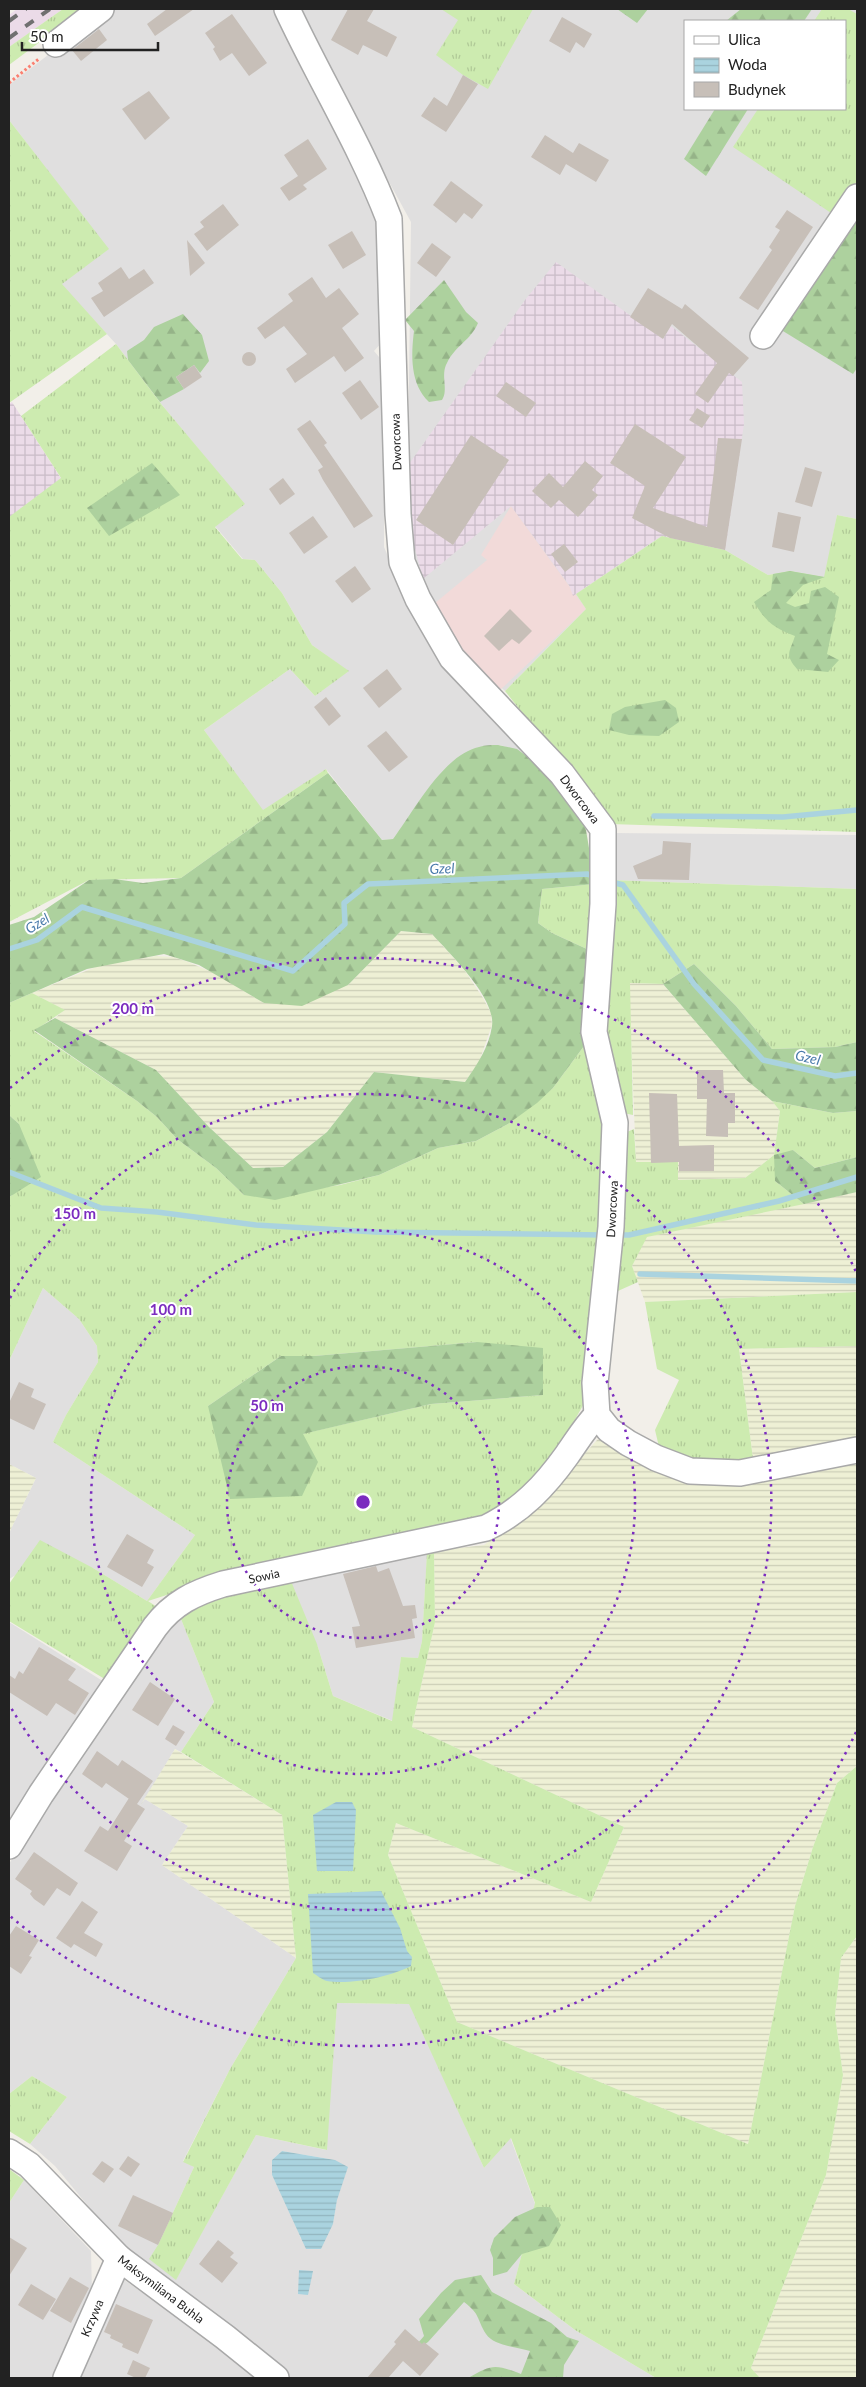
<svg xmlns="http://www.w3.org/2000/svg" width="866" height="2387" font-family="Lato,sans-serif">
  <style>
    .residential { fill: #e0dfdf; fill-rule: evenodd }
    .commercial { fill: #f2dad9 }
    .industrial { fill: url(#industrial-grid) }
    .railway { fill: #ebdbe8 }
    .farmland { fill: url(#farmland-rules) }
    .grass { fill: url(#grass-tufts); fill-rule: evenodd }
    .forest { fill: url(#forest-firs) }
    .water { fill: url(#water-rules) }
    .lines { fill: none; stroke-linecap: round; stroke-linejoin: round }
    .stream { stroke: #aad3df; stroke-width: 5.5 }
    .building { fill: #c7bfb8 }
    .minor-casing { stroke: #a9a9a9; stroke-width: 28 }
    .path { stroke: #fa8072; stroke-width: 3; stroke-dasharray: 2.5 2.5; stroke-linecap: butt }
    .minor { stroke: #fff; stroke-width: 25 }
    .rail { stroke: #707070; stroke-width: 4; stroke-dasharray: 10 10; stroke-linecap: butt }
    .ring { fill: none; stroke: #7b2cbf; stroke-width: 2.5; stroke-dasharray: 2.5 5 }
    .labels { text-anchor: middle; dominant-baseline: central; stroke-width: 4; stroke-linejoin: round; paint-order: stroke }
    .street-label { font-size: 12px; fill: #222; stroke: #fff }
    .water-label { font-size: 14px; font-style: italic; fill: #4a7aab; stroke: #fff }
    .centre { fill: #7b2cbf; stroke: #fff; stroke-width: 2.5 }
    .ring-label { font-size: 15px; text-anchor: middle; font-weight: bold; fill: #7b2cbf; stroke: #fff; stroke-width: 4; stroke-linejoin: round; paint-order: stroke }
  </style>
  <defs>
    <pattern id="industrial-grid" width="8" height="8" patternUnits="userSpaceOnUse" patternTransform="scale(1.25)"><rect width="8" height="8" fill="#ebdbe8"/><path d="M0 4h8M4 0v8" fill="none" stroke="#c9bcc7"/></pattern>
    <pattern id="farmland-rules" width="6" height="5" patternUnits="userSpaceOnUse" patternTransform="scale(1.25)"><rect width="6" height="5" fill="#eef0d5"/><path d="M0 2.5h6" fill="none" stroke="#ccceb7"/></pattern>
    <pattern id="grass-tufts" width="24" height="20" patternUnits="userSpaceOnUse" patternTransform="scale(1.25)"><rect width="24" height="20" fill="#cdebb0"/><path d="M3 7l-1-3M5 7V3M7 7l1-3M15 17l-1-3M17 17v-4M19 17l1-3" fill="none" stroke="#b0c997"/></pattern>
    <pattern id="forest-firs" width="22" height="20" patternUnits="userSpaceOnUse" patternTransform="scale(1.25)"><rect width="22" height="20" fill="#add19e"/><path d="M5 1l3.5 6h-7zM16 11l3.5 6h-7z" fill="#95b388"/></pattern>
    <pattern id="water-rules" width="6" height="5" patternUnits="userSpaceOnUse" patternTransform="scale(1.25)"><rect width="6" height="5" fill="#aad3df"/><path d="M0 2.5h6" fill="none" stroke="#92b5bf"/></pattern>
  </defs>
  <rect width="100%" height="100%" fill="#f2efe9"/>
  <g class="residential">
    <polygon points="108,9 274,9 307,81 353,159 358,178 368,186 383,236 383,341 374,351 384,363 384,547 400,585 507,727 521,752 500,745 434,782 393,839 382,840 326,769 263,811 204,730 290,669 315,696 348,671 312,645 282,593 255,560 243,559 215,526 244,504 162,405 116,344 61,284 108,249 9,120 9,85"/>
    <path d="M300,9H857V519L837,515L825,577L790,571L768,575L725,550L662,536L576,594L586,609L505,691L457,647L429,608L407,547L411,222L331,76ZM685,21H845V109H685Z"/>
    <polygon points="610,833 857,835 857,889 609,880"/>
    <polygon points="43,1288 79,1319 97,1346 98,1362 66,1415 53,1442 195,1535 147,1601 93,1568 16,1575 9,1579 9,1533 36,1478 9,1464 9,1361"/>
    <path d="M428,1538L422,1641L418,1658L401,1657L393,1721L333,1696L317,1644L179,1614L214,1702L181,1752L175,1749L145,1799L188,1826L162,1865L296,1958L230,2069L183,2161L194,2167L158,2245L176,2279L256,2135L326,2150L337,2003L410,2004L484,2168L510,2137L535,2204L514,2284L575,2330L656,2378H289L118,2242L55,2166L30,2144L67,2097L32,2076L9,2094V1864L171,1598ZM282,2151L335,2160L337,2200L333,2224L301,2239L294,2220L272,2175V2160Z"/>
    <polygon points="9,1622 109,1685 9,1833"/>
    <polygon points="24,2180 91,2251 92,2292 55,2378 9,2378 9,2203"/>
    <polygon points="120,2277 204,2336 254,2378 74,2378"/>
  </g>
  <polygon class="commercial" points="511,506 586,609 499,691 457,647 429,608 487,560 481,555"/>
  <g class="industrial">
    <polygon points="556,262 663,339 671,326 742,382 744,424 725,550 661,536 573,596 569,585 511,506 423,579 397,481 525,300"/>
    <polygon points="12,402 62,480 9,519 9,404"/>
  </g>
  <polygon class="railway" points="17,9 63,9 9,47 9,15"/>
  <g class="farmland">
    <polygon points="401,931 432,934 463,968 483,998 491,1013 492,1025 479,1062 465,1082 374,1072 327,1132 283,1167 253,1168 209,1127 156,1070 55,1018 64,1010 32,993 98,966 156,956 173,957 188,962 214,973 264,1003 348,985"/>
    <polygon points="629,983 663,984 745,1079 772,1101 780,1111 774,1155 745,1178 677,1180 678,1162 636,1162"/>
    <polygon points="857,1192 857,1292 645,1302 632,1266 646,1237"/>
    <polygon points="857,1346 857,1446 753,1459 739,1349"/>
    <polygon points="598,1439 667,1476 724,1486 857,1460 857,1766 837,1783 813,1847 795,1906 748,2144 457,2022 388,1855 396,1823 591,1902 624,1827 412,1727 435,1622 434,1551 484,1545 540,1503"/>
    <polygon points="9,1464 36,1478 9,1533"/>
    <polygon points="175,1749 282,1815 296,1958 162,1865 188,1826 145,1799 140,1806"/>
    <polygon points="857,1936 857,2378 760,2378 751,2368 826,2175 843,2075 835,2015 841,1958"/>
  </g>
  <g class="grass">
    <polygon points="63,9 84,9 9,65 9,47"/>
    <polygon points="441,9 533,9 488,89 463,75 436,55 458,20"/>
    <polygon points="822,9 848,9 857,14 857,181 834,215 733,147 758,109 845,109 845,21 814,21"/>
    <polygon points="9,120 109,249 62,284 107,334 9,403"/>
    <polygon points="116,344 162,405 245,504 215,527 242,559 255,560 282,593 312,645 349,671 315,696 290,669 204,730 263,810 326,769 328,773 181,878 89,880 9,922 9,517 61,478 21,416"/>
    <polygon points="837,515 857,519 857,832 610,824 505,691 586,609 576,594 662,536 725,550 768,575 790,571 824,577"/>
    <polygon points="609,880 857,889 857,1042 835,1047 772,1049 736,1006 694,964 663,984 630,983 633,1115 618,1112 606,1057"/>
    <polygon points="595,884 589,950 552,933 538,923 542,889"/>
    <path d="M32,993L65,1010L34,1031L137,1101L157,1117L177,1139L216,1168L244,1195L309,1190L340,1185L379,1175L438,1148L476,1141L508,1124L553,1088L584,1046L603,1121L608,1196L586,1400L568,1432L528,1494L489,1518L226,1576L148,1601L160,1609L108,1681L9,1621V1584L40,1540L93,1568L147,1601L195,1535L53,1442L66,1415L98,1362L97,1346L79,1319L43,1288L9,1361V1196H12L19,1124L9,1115V1003ZM477,1342L543,1395L431,1404L302,1434L208,1406L281,1356H314Z"/>
    <polygon points="772,1101 833,1113 857,1111 857,1157 815,1168 793,1150 775,1181 804,1204 647,1237 632,1266 638,1282 609,1295 622,1134 634,1129 636,1162 678,1162 678,1180 745,1178 774,1155 780,1111"/>
    <polygon points="857,1292 857,1346 739,1349 753,1459 694,1461 659,1447 655,1430 679,1380 657,1369 645,1302"/>
    <polygon points="434,1551 435,1622 412,1727 624,1827 591,1902 396,1823 388,1855 457,2022 748,2144 795,1906 813,1847 837,1783 857,1766 857,1936 841,1958 835,2015 843,2075 826,2175 751,2368 760,2378 656,2378 575,2330 514,2284 535,2203 511,2138 484,2168 409,2004 337,2003 327,2150 256,2135 176,2280 149,2259 158,2245 194,2167 183,2162 230,2069 296,1958 282,1815 181,1752 214,1702 179,1614 221,1594 291,1581 317,1644 333,1696 392,1721 401,1657 418,1658 422,1641 427,1552"/>
    <polygon points="32,2076 67,2097 30,2144 9,2131 9,2094"/>
    <polygon points="9,2169 24,2180 9,2203"/>
  </g>
  <g class="forest">
    <polygon points="617,9 648,9 637,23"/>
    <polygon points="741,9 812,9 804,21 726,21"/>
    <polygon points="715,109 748,109 706,176 684,159"/>
    <polygon points="857,211 857,368 853,374 778,328"/>
    <path d="M444,280L466,312L478,323C471,340 455,346 447,363C440,375 449,390 442,400L429,402C410,384 411,355 414,331L405,320Z"/>
    <polygon points="183,314 202,335 209,361 200,373 194,365 176,377 184,389 160,402 128,360 127,351 144,340 154,327"/>
    <polygon points="152,463 180,495 109,536 87,508"/>
    <path d="M790,571L825,577L803,585L786,603L795,607L809,603L811,591L825,587L839,597L827,654L839,660L828,672L797,669C784,654 790,652 795,636C774,628 766,622 754,602L771,590L773,574Z"/>
    <polygon points="665,700 676,708 679,722 659,736 629,735 609,730 612,714 625,707"/>
    <path d="M498,745L517,749L532,760L577,804L586,830L595,884L542,889L538,923L552,933L589,950L584,1046L553,1088L537,1103L508,1124L476,1141L438,1148L379,1175L275,1200L244,1195L216,1168L177,1139L157,1117L137,1101L34,1030L55,1018L156,1070L209,1127L253,1168L283,1167L327,1132L374,1072L465,1082C477,1065 489,1047 492,1026C496,998 450,954 432,934L401,931L348,985L302,1006L264,1003L199,965L164,954L87,969L9,1003V925L34,917L89,880L114,879L143,883L181,878L328,773L382,840L393,839C414,811 443,755 479,747C485,745 492,745 498,745Z"/>
    <polygon points="694,964 736,1006 772,1049 835,1047 857,1042 857,1111 833,1113 772,1101 745,1079 663,984"/>
    <polygon points="9,1115 19,1124 41,1177 11,1196 9,1196"/>
    <polygon points="793,1150 815,1168 857,1157 857,1192 804,1204 775,1181 774,1155"/>
    <polygon points="477,1342 543,1348 543,1395 431,1404 303,1434 318,1462 302,1496 230,1499 208,1406 281,1356 314,1356"/>
    <polygon points="537,2207 550,2207 561,2225 549,2246 522,2254 507,2272 493,2276 493,2258 490,2250 494,2238 515,2217"/>
    <path d="M481,2275L492,2292L551,2323L567,2337L579,2341L564,2365L563,2378H468C492,2364 495,2364 521,2374L530,2351C517,2347 494,2346 486,2334C476,2318 481,2315 464,2302L428,2342L414,2352L412,2350L424,2336L419,2319L441,2293L455,2280Z"/>
  </g>
  <g class="water">
    <polygon points="336,1802 352,1802 356,1810 353,1871 317,1871 313,1815"/>
    <path d="M381,1891L400,1928L407,1951L412,1957L411,1966C390,1977 350,1985 327,1981C322,1980 317,1975 313,1973L308,1894Z"/>
    <polygon points="282,2151 335,2160 348,2167 337,2200 333,2224 321,2249 306,2249 272,2175 272,2160"/>
    <polygon points="299,2270 313,2271 308,2295 298,2294"/>
  </g>
  <g class="lines">
    <g class="stream">
      <polyline points="654,816 783,817 857,810"/>
      <polyline points="608,881 623,885 694,984 763,1060 835,1076 857,1073"/>
      <polyline points="9,949 37,940 82,907 293,971 345,924 344,903 368,884 587,874 597,877"/>
      <polyline points="9,1172 101,1208 157,1212 256,1225 376,1232 604,1235"/>
      <polyline points="615,1235 629,1235 779,1201 857,1177"/>
      <polyline points="640,1274 857,1281"/>
    </g>
  </g>
  <g class="building">
    <polygon points="167,9 194,9 155,36 147,24"/>
    <polygon points="348,9 374,9 367,21 397,37 387,57 363,45 358,55 331,40"/>
    <polygon points="232,14 267,63 249,76 232,53 220,61 213,49 215,47 205,33"/>
    <polygon points="562,17 592,34 584,48 576,42 570,53 549,41"/>
    <polygon points="99,29 107,40 81,61 72,50"/>
    <polygon points="463,75 478,84 446,132 421,116 434,97 447,106"/>
    <polygon points="149,91 170,118 145,140 122,109"/>
    <polygon points="545,135 573,153 579,143 609,160 596,182 566,164 560,175 531,157"/>
    <polygon points="308,139 327,169 303,185 307,189 289,201 280,188 298,176 284,155"/>
    <polygon points="451,181 483,205 472,219 464,213 456,223 433,205"/>
    <polygon points="223,204 239,225 207,251 194,234 204,227 200,222"/>
    <polygon points="787,210 813,227 758,310 739,298 772,250 769,247 780,230 775,227"/>
    <polygon points="352,231 366,255 343,269 328,245"/>
    <polygon points="187,240 205,263 190,276"/>
    <polygon points="432,243 451,257 436,277 417,263"/>
    <polygon points="121,267 129,279 144,269 154,283 104,317 91,298 103,291 98,283"/>
    <polygon points="312,277 326,298 339,288 359,314 342,328 364,358 345,372 334,356 295,383 286,369 307,354 284,326 265,339 257,328 293,301 288,294"/>
    <polygon points="648,288 682,309 685,304 749,358 733,376 729,373 708,403 695,394 717,363 672,324 663,339 630,317"/>
    <circle cx="249" cy="359" r="7"/>
    <polygon points="194,365 202,377 184,389 176,377"/>
    <polygon points="360,380 379,407 361,420 342,393"/>
    <polygon points="506,382 536,403 526,417 496,396"/>
    <polygon points="697,408 710,416 702,428 689,420"/>
    <polygon points="310,420 327,443 324,445 373,516 354,528 323,480 318,470 323,467 297,429"/>
    <polygon points="635,424 686,457 653,508 707,527 718,438 742,439 725,550 670,538 632,518 645,486 610,463"/>
    <polygon points="471,435 509,460 453,545 416,520"/>
    <polygon points="585,461 603,476 592,490 598,495 578,517 559,500 551,508 532,491 549,473 563,487"/>
    <polygon points="805,467 822,472 812,507 795,502"/>
    <polygon points="283,478 295,494 280,505 269,489"/>
    <polygon points="778,512 801,517 794,552 772,547"/>
    <polygon points="313,516 328,537 304,554 289,533"/>
    <polygon points="564,544 578,562 565,572 551,554"/>
    <polygon points="355,566 371,589 352,603 335,581"/>
    <polygon points="510,609 532,631 519,644 512,639 499,651 484,636"/>
    <polygon points="387,669 402,689 379,708 363,688"/>
    <polygon points="326,697 341,716 329,726 314,707"/>
    <polygon points="386,731 408,757 389,772 367,746"/>
    <polygon points="663,841 691,843 689,880 638,879 633,866 662,854"/>
    <polygon points="697,1070 723,1070 724,1093 735,1093 735,1123 728,1123 728,1137 706,1136 707,1099 697,1099"/>
    <polygon points="649,1093 677,1094 679,1146 714,1145 714,1171 679,1171 679,1162 651,1163"/>
    <polygon points="19,1382 34,1389 31,1397 46,1404 34,1430 9,1418 9,1403"/>
    <polygon points="127,1534 154,1550 147,1563 154,1567 142,1587 107,1567"/>
    <polygon points="376,1566 378,1572 389,1568 403,1606 415,1605 417,1618 412,1619 415,1638 356,1648 352,1627 360,1626 343,1574"/>
    <polygon points="39,1647 76,1669 68,1680 89,1693 75,1715 56,1703 47,1716 9,1692 9,1675 15,1679 19,1671 23,1674"/>
    <polygon points="150,1682 175,1699 158,1726 132,1710"/>
    <polygon points="173,1725 185,1732 176,1746 165,1739"/>
    <polygon points="97,1751 118,1766 122,1760 153,1781 137,1804 145,1809 124,1841 132,1846 117,1871 84,1851 100,1826 108,1831 129,1798 132,1801 106,1783 102,1788 82,1774"/>
    <polygon points="34,1852 78,1883 70,1896 57,1888 44,1906 34,1899 30,1894 32,1891 15,1879"/>
    <polygon points="82,1901 98,1912 84,1933 103,1944 96,1957 74,1944 71,1948 56,1938"/>
    <polygon points="16,1926 39,1940 29,1956 32,1957 21,1974 9,1966 9,1936"/>
    <polygon points="128,2156 140,2164 131,2177 119,2169"/>
    <polygon points="102,2161 114,2169 104,2183 92,2174"/>
    <polygon points="133,2195 173,2213 158,2245 118,2226"/>
    <polygon points="9,2237 27,2248 9,2276"/>
    <polygon points="218,2240 234,2253 230,2257 238,2263 222,2283 199,2264"/>
    <polygon points="70,2277 89,2288 71,2323 50,2311"/>
    <polygon points="31,2284 56,2299 43,2320 18,2305"/>
    <polygon points="116,2304 153,2320 138,2354 122,2347 123,2344 110,2338 111,2335 104,2332"/>
    <polygon points="405,2329 422,2344 424,2342 439,2354 420,2376 403,2361 388,2378 367,2378 396,2344 394,2342"/>
    <polygon points="133,2360 150,2368 145,2378 136,2378 127,2374"/>
  </g>
  <g class="lines">
    <defs>
      <g id="minor">
        <path d="M287,9C320,80 361,146 389,219L398,514L402,562L418,599L452,658L562,774L603,829V904L594,1032L615,1123L611,1227L595,1383L597,1415L609,1430L628,1443L656,1458L690,1471L740,1473L857,1450"/>
        <polyline points="56,44 101,9"/>
        <polyline points="763,336 857,197"/>
        <path d="M9,1846L41,1794L155,1627C173,1603 194,1593 223,1584L486,1528C521,1511 545,1486 567,1455C577,1441 585,1427 597,1415"/>
        <polyline points="9,2152 29,2165 119,2258 225,2337 276,2378"/>
        <polyline points="66,2378 119,2258"/>
      </g>
    </defs>
    <use href="#minor" class="minor-casing"/>
    <polyline class="path" points="9,83 40,58"/>
    <use href="#minor" class="minor"/>
    <g class="rail">
      <polyline points="9,21 26,9"/>
      <polyline points="9,38 50,9"/>
    </g>
  </g>
  <g class="ring">
    <circle cx="363" cy="1502" r="136"/>
    <circle cx="363" cy="1502" r="272"/>
    <path d="M10 1298A408 408 0 1 1 10 1706"/>
    <path d="M856 1732A544 544 0 0 1 10 1916M10 1088A544 544 0 0 1 856 1272"/>
  </g>
  <g class="labels">
    <g class="street-label">
      <text transform="translate(396 442) rotate(-92)">Dworcowa</text>
      <text transform="translate(580 799) rotate(53)">Dworcowa</text>
      <text transform="translate(612 1209) rotate(-87)">Dworcowa</text>
      <text transform="translate(264 1576) rotate(-12)">Sowia</text>
      <text transform="translate(161 2289) rotate(37)">Maksymiliana Buhla</text>
      <text transform="translate(92 2318) rotate(-67)">Krzywa</text>
    </g>
    <g class="water-label">
      <text transform="translate(442 868) rotate(-2)">Gzel</text>
      <text transform="translate(37 923) rotate(-31)">Gzel</text>
      <text transform="translate(808 1057) rotate(13)">Gzel</text>
    </g>
  </g>
  <circle cx="363" cy="1502" r="8" class="centre"/>
  <g class="ring-label">
    <text x="133" y="1014">200 m</text>
    <text x="75" y="1219">150 m</text>
    <text x="171" y="1315">100 m</text>
    <text x="267" y="1411">50 m</text>
  </g>
  <rect width="866" height="2387" fill="none" stroke="#222222" stroke-width="20"/>
  <rect x="684" y="20" width="162" height="90" fill="#ffffff" stroke="#a7a7a7"/>
  <rect x="694" y="36" width="25" height="8" fill="#ffffff" stroke="#a7a7a7"/>
  <text x="728" y="45" font-size="15" fill="#222222">Ulica</text>
  <rect x="694" y="58" width="25" height="15" fill="url(#water-rules)" stroke="#a7a7a7"/>
  <text x="728" y="70" font-size="15" fill="#222222">Woda</text>
  <rect x="694" y="82" width="25" height="15" fill="#c7bfb8" stroke="#a7a7a7"/>
  <text x="728" y="95" font-size="15" fill="#222222">Budynek</text>
  <path d="M22 42v8h136v-8" fill="none" stroke="#222222" stroke-width="2.5"/>
  <text x="30" y="42" font-size="15" fill="#222222" stroke="#ffffff" stroke-width="4" paint-order="stroke">50 m</text>
</svg>
